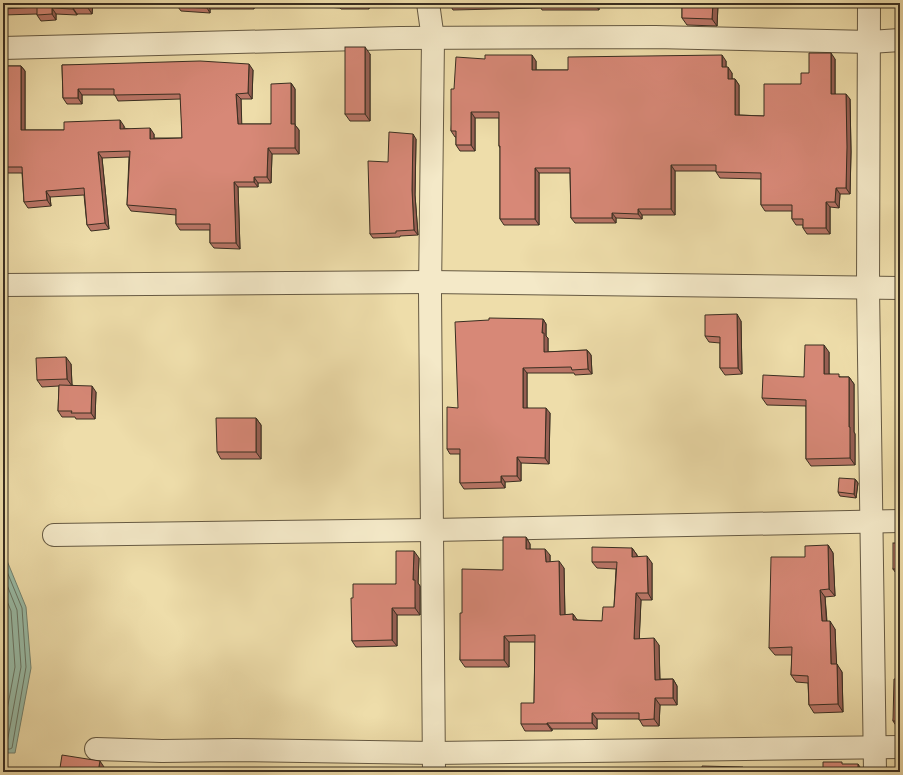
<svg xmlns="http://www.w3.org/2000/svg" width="903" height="775" font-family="Alegreya,serif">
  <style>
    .water { fill: #99bca7; stroke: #738371 }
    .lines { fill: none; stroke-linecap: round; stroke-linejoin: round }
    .shore { stroke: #697564; stroke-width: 1 }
    .minor-casing { stroke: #665a43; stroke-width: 24 }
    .minor { stroke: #f4e9c8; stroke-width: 22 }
    .wall { fill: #b97566; stroke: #392e21 }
    .shaded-wall { fill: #965f53; stroke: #392e21 }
    .building { fill: #d78877; stroke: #392e21 }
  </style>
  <rect width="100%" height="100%" fill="#eda"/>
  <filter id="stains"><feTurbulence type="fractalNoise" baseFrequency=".005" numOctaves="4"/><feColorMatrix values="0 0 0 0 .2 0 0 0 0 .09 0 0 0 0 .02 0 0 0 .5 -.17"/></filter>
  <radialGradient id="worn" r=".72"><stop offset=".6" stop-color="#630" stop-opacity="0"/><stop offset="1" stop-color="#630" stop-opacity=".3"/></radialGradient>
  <polygon class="water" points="3,551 26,607 31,668 15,753 3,753"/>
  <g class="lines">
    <g class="shore">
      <polyline points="3,562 22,608 26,667 12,748 10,749 3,749"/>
      <polyline points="3,575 17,610 21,667 7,743 3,744"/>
      <polyline points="3,591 11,611 15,667 3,732"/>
    </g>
    <defs>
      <g id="minor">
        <polyline points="428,3 433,39 430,293 434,772"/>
        <polyline points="869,3 868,288 875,772"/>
        <polyline points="3,48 399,38 655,37 870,42 900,40"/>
        <polyline points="3,285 430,282 900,288"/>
        <polyline points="54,535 432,530 900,521"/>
        <polyline points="96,749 162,751 235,750 434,753 900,747"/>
      </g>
    </defs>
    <use href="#minor" class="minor-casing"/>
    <use href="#minor" class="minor"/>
  </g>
  <g class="wall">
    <polygon points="3,3 93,3 92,14 77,14 77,15 56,14 56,20 41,21 37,15 37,14 3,15"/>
    <polygon points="178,3 254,3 254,9 210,9 210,13 181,11 178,7"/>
    <polygon points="324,3 369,3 369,9 341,9 340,8 327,7"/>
    <polygon points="449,3 632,3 632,7 599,7 599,10 542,10 541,8 453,10"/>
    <polygon points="661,3 776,3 720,3 720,5 718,5 717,26 687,25 682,18 682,6 664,6"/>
    <polygon points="370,54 370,121 350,121 345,114"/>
    <polygon points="835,59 835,94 850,99 851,152 850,194 840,194 839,208 830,207 830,234 807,234 803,228 803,225 796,225 792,219 792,211 765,211 761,205 761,179 720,178 716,172 716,171 675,171 675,215 642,215 642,219 616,218 616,223 575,223 571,218 570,173 539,173 539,225 504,225 500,219 500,148 499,146 499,118 475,118 475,151 460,151 456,145 456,137 455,137 451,131 454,89 536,61 536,70 568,70 726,61 726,67 732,73 732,79 735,79 739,85 739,115 764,116 801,84 809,73"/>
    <polygon points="62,65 253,70 252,99 241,99 241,124 271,124 291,83 295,89 295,125 299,130 299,154 272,154 271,183 258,183 258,187 238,187 240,249 214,248 210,243 210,230 180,230 176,224 176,215 131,211 127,205 129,157 102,158 109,229 91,231 87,225 84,195 50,197 51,206 28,208 24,202 22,173 3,173 3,66 21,66 25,71 25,130 64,130 124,126 124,128 154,134 154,138 182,138 181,99 118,101 115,95 82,95 82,104 67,104 63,98"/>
    <polygon points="416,139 415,195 418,235 400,236 400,237 373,238 370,234 388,162"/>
    <polygon points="543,319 546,324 546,336 548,338 548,352 587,350 591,355 592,374 575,375 574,373 527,373 527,408 550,413 549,464 521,463 521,481 505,482 505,488 464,489 460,483 460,454 450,454 447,449"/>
    <polygon points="741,321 742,374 725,375 720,368 720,343 709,342 705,336"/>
    <polygon points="829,352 829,374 841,377 849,377 854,384 854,432 855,434 855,465 811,466 806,459 806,406 767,405 762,398 804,377"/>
    <polygon points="71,364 72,385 96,392 95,419 76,419 75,417 62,417 58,411 59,386 42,387 37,380"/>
    <polygon points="256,418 261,425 261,459 221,459 217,452"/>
    <polygon points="855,479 858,483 856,498 840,496 838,492"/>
    <polygon points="526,537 530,544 530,549 550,555 550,562 564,568 565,615 573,614 577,620 602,621 614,607 616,569 597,568 592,562 632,548 637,555 637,556 652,563 652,600 641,600 639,639 659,645 660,679 673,679 677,686 677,705 660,705 659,726 643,726 639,719 597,719 597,729 552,729 552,731 525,731 521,724 534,703 535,642 509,642 509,667 465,667 460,660 462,613 503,570"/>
    <polygon points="900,543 900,576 898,576 893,569"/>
    <polygon points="828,545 833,553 835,596 825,597 827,621 835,629 836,664 842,672 843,712 814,713 809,705 808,683 796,682 791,675 792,655 775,655 769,648 805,557"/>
    <polygon points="419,558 418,583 420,586 420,615 397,615 397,646 356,647 352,641 353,598 396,584"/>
    <polygon points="896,649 900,649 900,654"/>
    <polygon points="900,679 900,727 897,727 893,721"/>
  </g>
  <g class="shaded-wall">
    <polygon points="88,3 93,3 92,14 88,8"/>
    <polygon points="250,3 254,3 254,9 250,4"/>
    <polygon points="365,3 369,3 369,9 365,4"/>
    <polygon points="595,3 596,3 599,7 599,10 595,4"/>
    <polygon points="629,3 632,3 632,7"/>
    <polygon points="713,3 717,3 718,5 717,26 712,19"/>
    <polygon points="206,4 210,9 210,13 207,8"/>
    <polygon points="52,8 56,14 56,20 52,14"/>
    <polygon points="73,8 77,14 77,15 73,9"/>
    <polygon points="365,47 370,54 370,121 365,114"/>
    <polygon points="831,53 835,59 835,99 831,94"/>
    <polygon points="532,55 536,61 536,76 532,70"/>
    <polygon points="722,55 726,61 726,73 722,67"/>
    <polygon points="249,64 253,70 252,99 248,93"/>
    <polygon points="21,66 25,71 25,136 21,130"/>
    <polygon points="728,67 732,73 732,85 728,79"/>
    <polygon points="735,79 739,85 739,121 735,115"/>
    <polygon points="291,83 295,89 295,125 299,130 299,154 295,148 291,124"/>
    <polygon points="78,89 82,95 82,104 78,98"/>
    <polygon points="236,94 241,99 242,130 238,124"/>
    <polygon points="846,94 850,99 851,152 850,194 846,188"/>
    <polygon points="471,112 475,118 475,151 471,145"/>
    <polygon points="120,120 124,126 124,134 120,129"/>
    <polygon points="150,128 154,134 154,144 150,139"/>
    <polygon points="413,134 416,139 415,195 418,235 414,230 412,190"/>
    <polygon points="268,148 272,154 271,183 267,177"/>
    <polygon points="98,152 102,158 109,229 105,223"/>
    <polygon points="671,165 675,171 675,215 671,209"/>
    <polygon points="535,168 539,173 539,225 535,219"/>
    <polygon points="254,177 258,183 258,187 254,182"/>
    <polygon points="234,182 238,187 240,249 236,243"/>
    <polygon points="836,188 840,194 839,208 835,202"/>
    <polygon points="46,191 50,197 51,206 47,200"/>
    <polygon points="826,202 830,207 830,234 826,228"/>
    <polygon points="638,209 642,215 642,219 638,214"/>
    <polygon points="612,213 616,218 616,223 612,218"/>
    <polygon points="737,314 741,321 742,374 738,368"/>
    <polygon points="543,319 546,324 546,336 548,338 548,357 544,352 542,333"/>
    <polygon points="824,345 829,352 829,381 824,374"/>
    <polygon points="587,350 591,355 592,374 588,369"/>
    <polygon points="66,357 71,364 72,386 67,379"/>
    <polygon points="523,368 527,373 527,413 523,408"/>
    <polygon points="849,377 854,384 854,432 855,434 855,465 850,458 849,427"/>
    <polygon points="92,386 96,392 95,419 91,413"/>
    <polygon points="546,408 550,413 549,464 545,458"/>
    <polygon points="256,418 261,425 261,459 256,452"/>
    <polygon points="517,457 521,463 521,481 517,476"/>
    <polygon points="501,476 505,482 505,488 501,482"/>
    <polygon points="855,479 858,483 856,498 854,494"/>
    <polygon points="526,537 530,544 530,555 526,549"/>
    <polygon points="828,545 833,553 835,596 829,589"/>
    <polygon points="632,548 637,555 637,563 632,557"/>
    <polygon points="545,549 550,555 550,569 546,562"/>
    <polygon points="414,551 419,558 418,583 420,586 420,615 415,608 413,580"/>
    <polygon points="647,556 652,563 652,600 648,593"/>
    <polygon points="559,561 564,568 565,621 560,615"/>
    <polygon points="820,590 825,597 827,629 822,621"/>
    <polygon points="636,593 641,600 639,646 634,639"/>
    <polygon points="392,608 397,615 397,646 392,640"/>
    <polygon points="573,614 578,621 573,620"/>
    <polygon points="830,621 835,629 837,672 831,664"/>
    <polygon points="504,636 509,642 509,667 504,660"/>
    <polygon points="654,638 659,645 660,686 655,680"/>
    <polygon points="837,664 842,672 843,712 838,704"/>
    <polygon points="673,679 677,686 677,705 673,698"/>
    <polygon points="655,698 660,705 659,726 654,719"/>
    <polygon points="592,713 597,719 597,729 592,723"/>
    <polygon points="547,723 552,729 552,731 547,724"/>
    <polygon points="100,761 104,767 103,772 98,772"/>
    <polygon points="858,764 862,770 862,772 858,772"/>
    <polygon points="743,767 746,772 743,772"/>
  </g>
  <g class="building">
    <polygon points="3,3 88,3 88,8 73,8 73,9 52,8 52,14 37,15 37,7 3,9"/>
    <polygon points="178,3 250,3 250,4 206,4 207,8 178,7"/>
    <rect x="337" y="3" width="28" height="1"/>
    <polygon points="449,3 486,3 449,4"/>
    <polygon points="538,3 595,3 595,4"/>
    <polygon points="682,3 713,3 712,19 682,18"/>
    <rect x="345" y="47" width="20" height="67"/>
    <polygon points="809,53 831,53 831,94 846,94 847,147 846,188 836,188 835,202 826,202 826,228 803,228 803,219 792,219 792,205 761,205 761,173 716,172 716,165 671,165 671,209 638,209 638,214 612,213 612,218 571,218 570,168 535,168 535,219 500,219 500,146 499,146 499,112 471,112 471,145 456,145 456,131 451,131 451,89 454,89 456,57 485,59 485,55 532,55 532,70 568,70 568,57 722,55 722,67 728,67 728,79 735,79 735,115 764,116 764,84 801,84 801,73 809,73"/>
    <polygon points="200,61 249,64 248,93 236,94 238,124 271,124 271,84 291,83 291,124 295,124 295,148 268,148 267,177 254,177 254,182 234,182 236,243 210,243 210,224 176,224 176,209 127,205 130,151 98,152 105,223 87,225 84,188 46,191 47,200 24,202 22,167 3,167 3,66 21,66 21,130 64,130 64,122 120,120 120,129 150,128 150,139 182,138 180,94 114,95 114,89 78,89 78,98 63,98 62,65"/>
    <polygon points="389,132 413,134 412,190 414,230 396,231 396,233 370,234 368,161 388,162"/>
    <polygon points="737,314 738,368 720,368 720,337 705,336 705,315"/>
    <polygon points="489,318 543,319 542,333 544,333 544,352 587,350 588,369 572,370 571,367 523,368 523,408 546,408 545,458 517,457 517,476 501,476 501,482 460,483 460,449 447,449 447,407 458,408 455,322 489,320"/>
    <polygon points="805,345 824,345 824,374 839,374 839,377 849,377 849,427 850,427 850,458 806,459 806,400 762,398 763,375 804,377"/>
    <polygon points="66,357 67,379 37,380 36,358"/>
    <polygon points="59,385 92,386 91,413 71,413 72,411 58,411"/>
    <polygon points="216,418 256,418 256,452 217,452"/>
    <polygon points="839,478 855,479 854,494 838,492"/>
    <polygon points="503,537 526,537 526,549 545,549 546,562 559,561 560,615 573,614 573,620 602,621 603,607 614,607 617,562 592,562 592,547 632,548 632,557 647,556 648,593 636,593 634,639 654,638 655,680 673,679 673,698 655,698 654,719 639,720 639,713 592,713 592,723 547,723 547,724 521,724 521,703 534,703 535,635 504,636 504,660 460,660 460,613 462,613 462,569 503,570"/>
    <rect x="893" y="543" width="7" height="26"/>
    <polygon points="828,545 829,589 820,590 822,621 830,621 831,664 837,664 838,704 809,705 808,676 791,675 792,647 769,648 771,557 805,557 805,546"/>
    <polygon points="396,551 414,551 413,580 415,580 415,608 392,608 392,640 352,641 351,598 353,598 353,584 396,584"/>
    <polygon points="898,613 900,613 900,649 896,649"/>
    <polygon points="894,679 900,679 900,721 893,721"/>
    <polygon points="62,755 100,761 98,772 37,772 37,769 60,768"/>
    <polygon points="823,762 842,762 842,764 858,764 858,772 823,772"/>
    <polygon points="702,766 743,767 743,772 703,772"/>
  </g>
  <rect width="903" height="775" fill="none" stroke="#eda" stroke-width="16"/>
  <rect x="4" y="4" width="895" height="767" fill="none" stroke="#392e21" stroke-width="2"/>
  <rect x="8" y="8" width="887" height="759" fill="none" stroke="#392e21"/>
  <rect width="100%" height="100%" filter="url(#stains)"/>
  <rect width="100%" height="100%" fill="url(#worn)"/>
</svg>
